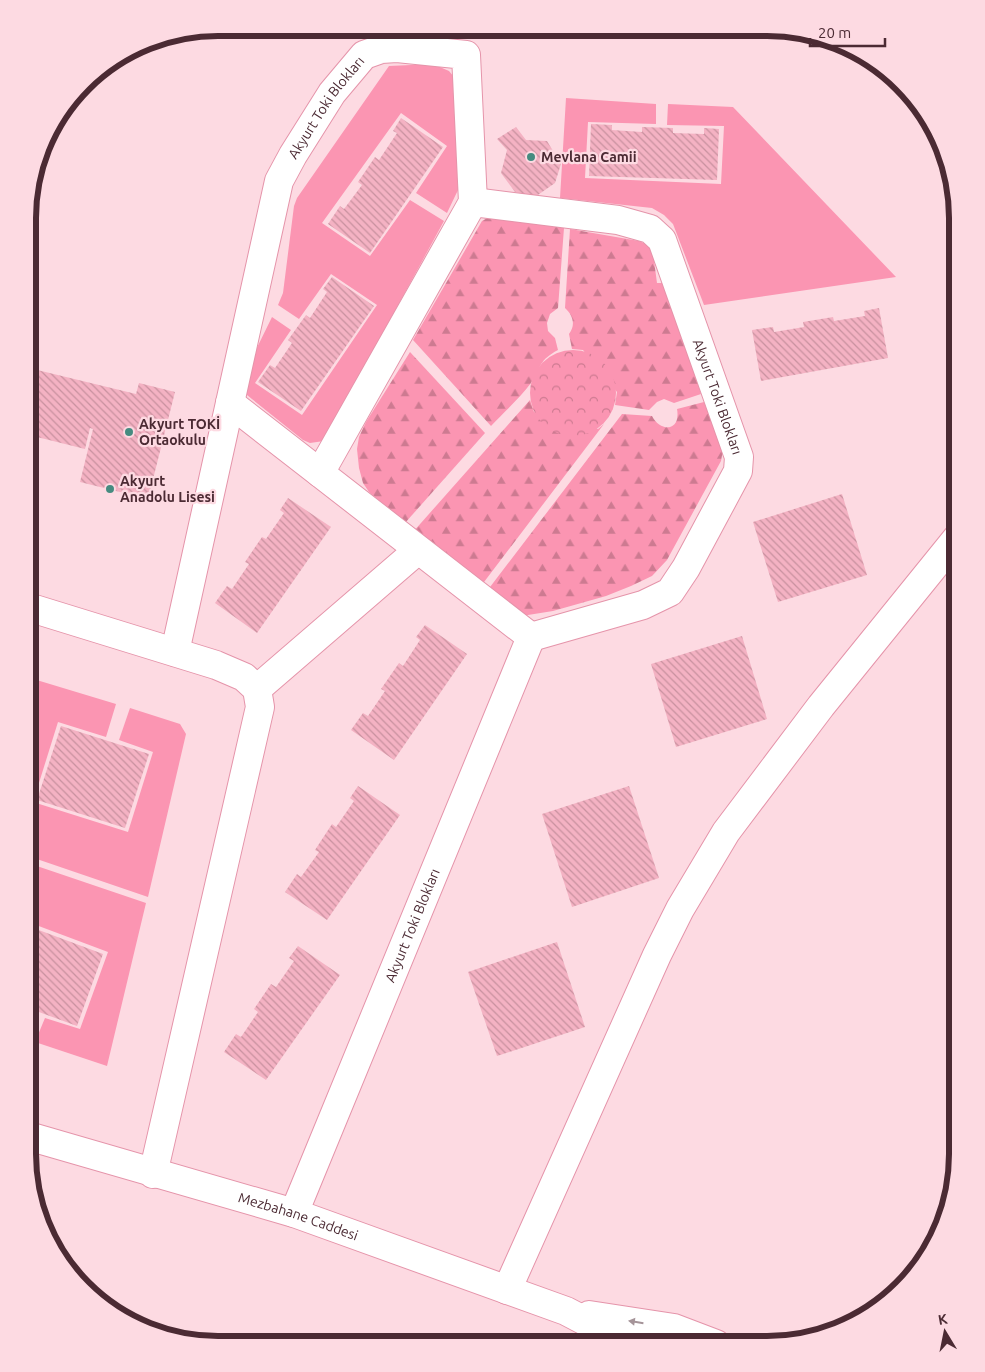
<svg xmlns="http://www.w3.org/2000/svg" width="985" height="1372" font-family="Ubuntu,sans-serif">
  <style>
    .grass { fill: #fb95b2 }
    .forest { fill: url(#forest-firs) }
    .park { fill: url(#park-crowns) }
    .building { fill: url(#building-back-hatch) }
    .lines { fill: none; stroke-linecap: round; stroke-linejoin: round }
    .minor-casing { stroke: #e594aa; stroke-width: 30 }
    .minor { stroke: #fff; stroke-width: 28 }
    .oneway { fill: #a59499 }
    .poi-dot { fill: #468b80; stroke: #fddae2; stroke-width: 2 }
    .labels { text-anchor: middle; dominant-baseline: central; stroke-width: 4.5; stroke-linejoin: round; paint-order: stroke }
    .street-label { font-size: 14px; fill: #4b2a33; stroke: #fddae2 }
    .poi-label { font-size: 14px; font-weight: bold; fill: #4b2a33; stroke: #fddae2; text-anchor: start }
    .rim { fill: none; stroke: #4b2a33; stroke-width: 6 }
  </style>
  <defs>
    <pattern id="forest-firs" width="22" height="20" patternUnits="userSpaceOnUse" patternTransform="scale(1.25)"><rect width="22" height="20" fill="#fb95b2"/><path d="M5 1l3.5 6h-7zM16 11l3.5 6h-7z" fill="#cd7a91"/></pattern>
    <pattern id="park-crowns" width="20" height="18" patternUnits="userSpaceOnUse" patternTransform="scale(1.25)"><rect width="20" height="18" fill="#fb95b2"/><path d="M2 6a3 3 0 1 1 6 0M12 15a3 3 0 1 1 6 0" fill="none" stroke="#cd7a91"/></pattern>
    <pattern id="building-back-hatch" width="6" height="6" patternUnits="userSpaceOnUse" patternTransform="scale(1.25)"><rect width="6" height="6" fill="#f4b2c3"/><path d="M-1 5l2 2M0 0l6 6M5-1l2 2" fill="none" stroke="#c8919f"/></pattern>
  </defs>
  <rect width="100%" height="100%" fill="#fddae2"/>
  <g class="grass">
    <polygon points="433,64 449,71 454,77 458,190 447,213 416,193 447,146 401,113 322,223 370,256 410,200 444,221 324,441 310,443 303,440 247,395 244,391 251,360 272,317 291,330 255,383 302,415 377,305 331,274 299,319 278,305 283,293 294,206 297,198 389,66"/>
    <polygon points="566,98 656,104 656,124 588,122 585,178 721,184 724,126 667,125 668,104 733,107 896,277 704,305 673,224 664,215 652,208 560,198"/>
    <polygon points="30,678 116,704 106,737 58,722 33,802 128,832 153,752 119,740 130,708 180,724 186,734 148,897 28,856 28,682"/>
    <polygon points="28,863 146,903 107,1066 35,1042 45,1018 80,1029 108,952 28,922"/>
  </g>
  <g class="forest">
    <path d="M489,217H501L564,228L558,308L550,314L547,323L548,331L555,338L558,350C539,360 541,367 531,383C520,398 504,412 491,426L413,340L482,221Z"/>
    <path d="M570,229L639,241L648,245L653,253L657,283H665L701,394L674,403L664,399L657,402L649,410L615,405L617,392L583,350L572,349L569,334C576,325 573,315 565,308Z"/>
    <polygon points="410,352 485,433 405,523 369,492 363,483 359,468 357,449 359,437 366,422"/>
    <polygon points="530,400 534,412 598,429 604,424 481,586 413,532"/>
    <path d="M704,402L723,450L721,461L667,560L652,576L631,586L606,596L553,611L528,615H520L487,591L622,414L652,416C661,433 681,431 677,409Z"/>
  </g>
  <circle class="park" cx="573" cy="393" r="43"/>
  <g class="building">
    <polygon points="401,118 443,147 370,253 328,224 340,206 344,209 362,185 358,182 375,157 379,160 397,133 393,131"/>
    <polygon points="591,124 612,125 612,130 642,132 642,127 673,128 673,133 704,134 704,128 719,129 717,180 589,176"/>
    <polygon points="516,127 526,140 547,141 561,164 555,183 535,197 515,192 501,173 507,150 497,139"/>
    <polygon points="332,277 374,306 301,411 258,382 270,365 275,368 292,343 288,340 306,315 310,318 327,292 323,289"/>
    <polygon points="879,308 888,358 761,381 752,330 773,327 774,332 804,327 803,322 833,317 834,321 865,316 864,311"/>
    <polygon points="29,368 136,394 139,383 175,392 148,499 80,482 93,429 90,428 85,449 29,435"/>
    <polygon points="842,494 867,575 778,602 753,522"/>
    <polygon points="288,498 331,527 257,633 215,603 227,586 232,589 249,564 245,562 262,537 266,539 284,513 280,510"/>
    <polygon points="425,625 467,654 394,760 351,730 363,713 368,716 385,691 381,689 399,663 403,666 420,640 416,637"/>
    <polygon points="742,636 767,719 676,747 651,664"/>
    <polygon points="61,726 149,754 125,828 37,800"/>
    <polygon points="358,786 400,815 327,920 285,892 297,874 301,877 319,852 315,850 332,824 336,827 354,801 350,798"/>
    <polygon points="629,786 659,878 572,907 542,814"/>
    <polygon points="28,926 103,954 77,1026 28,1008"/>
    <polygon points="557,942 585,1027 497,1056 468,972"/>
    <polygon points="298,946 340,975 266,1080 224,1052 236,1034 241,1037 258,1012 254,1009 271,984 276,987 294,961 289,958"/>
  </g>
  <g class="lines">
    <defs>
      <g id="minor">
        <path id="s1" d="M473,202L618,220L650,229L662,240L739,457L738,471L686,568L670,592L643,605L531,637"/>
        <polyline points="230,403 531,637"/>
        <polyline points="28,607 216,665 244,677 257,689 260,707 153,1174"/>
        <path id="s2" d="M175,652L279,181L293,155L332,93L364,55L381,49L397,48L466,55L473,202L320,473"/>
        <polyline points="257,689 418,550"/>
        <path id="s3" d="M28,1136L294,1213L566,1311L629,1344"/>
        <path id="s4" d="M294,1213L531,637"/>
        <polyline points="507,1290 657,955 680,909 726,832 821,706 957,538"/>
        <polyline points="589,1315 674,1328 716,1344"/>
      </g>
    </defs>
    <use href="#minor" class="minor-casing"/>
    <use href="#minor" class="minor"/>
  </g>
  <defs><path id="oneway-solid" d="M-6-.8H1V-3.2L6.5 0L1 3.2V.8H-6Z" transform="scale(1.25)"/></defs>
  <use class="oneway" href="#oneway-solid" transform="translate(636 1322) rotate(-171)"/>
  <g class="poi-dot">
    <circle cx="531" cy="157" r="5"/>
    <circle cx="129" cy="432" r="5"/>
    <circle cx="110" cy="489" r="5"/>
  </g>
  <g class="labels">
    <g class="street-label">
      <text stroke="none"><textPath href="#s2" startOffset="570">Akyurt Toki Blokları</textPath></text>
      <text stroke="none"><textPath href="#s1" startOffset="362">Akyurt Toki Blokları</textPath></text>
      <text stroke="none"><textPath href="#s4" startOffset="311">Akyurt Toki Blokları</textPath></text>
      <text stroke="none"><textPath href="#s3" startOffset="282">Mezbahane Caddesi</textPath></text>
    </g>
    <g class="poi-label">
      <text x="541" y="157">Mevlana Camii</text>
      <text x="139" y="424">Akyurt TOKİ<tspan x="139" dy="16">Ortaokulu</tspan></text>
      <text x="120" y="481">Akyurt<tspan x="120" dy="16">Anadolu Lisesi</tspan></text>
    </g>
  </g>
  <path d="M0 0H985V1372H0ZM218 36H767A182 182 0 0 1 949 218V1154A182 182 0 0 1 767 1336H218A182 182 0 0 1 36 1154V218A182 182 0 0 1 218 36Z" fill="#fddae2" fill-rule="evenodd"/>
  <path class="rim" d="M218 36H767A182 182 0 0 1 949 218V1154A182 182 0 0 1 767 1336H218A182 182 0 0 1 36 1154V218A182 182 0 0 1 218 36Z"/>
  <g transform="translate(945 1332) rotate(350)" stroke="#fddae2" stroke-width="4" paint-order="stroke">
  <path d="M0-4L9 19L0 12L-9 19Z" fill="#4b2a33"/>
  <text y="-8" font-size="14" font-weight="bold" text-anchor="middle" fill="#4b2a33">K</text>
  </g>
  <path d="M810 38v8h75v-8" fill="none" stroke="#4b2a33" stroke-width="2.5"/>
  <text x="818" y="38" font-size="15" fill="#4b2a33" stroke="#fddae2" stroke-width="4" paint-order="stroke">20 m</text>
</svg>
